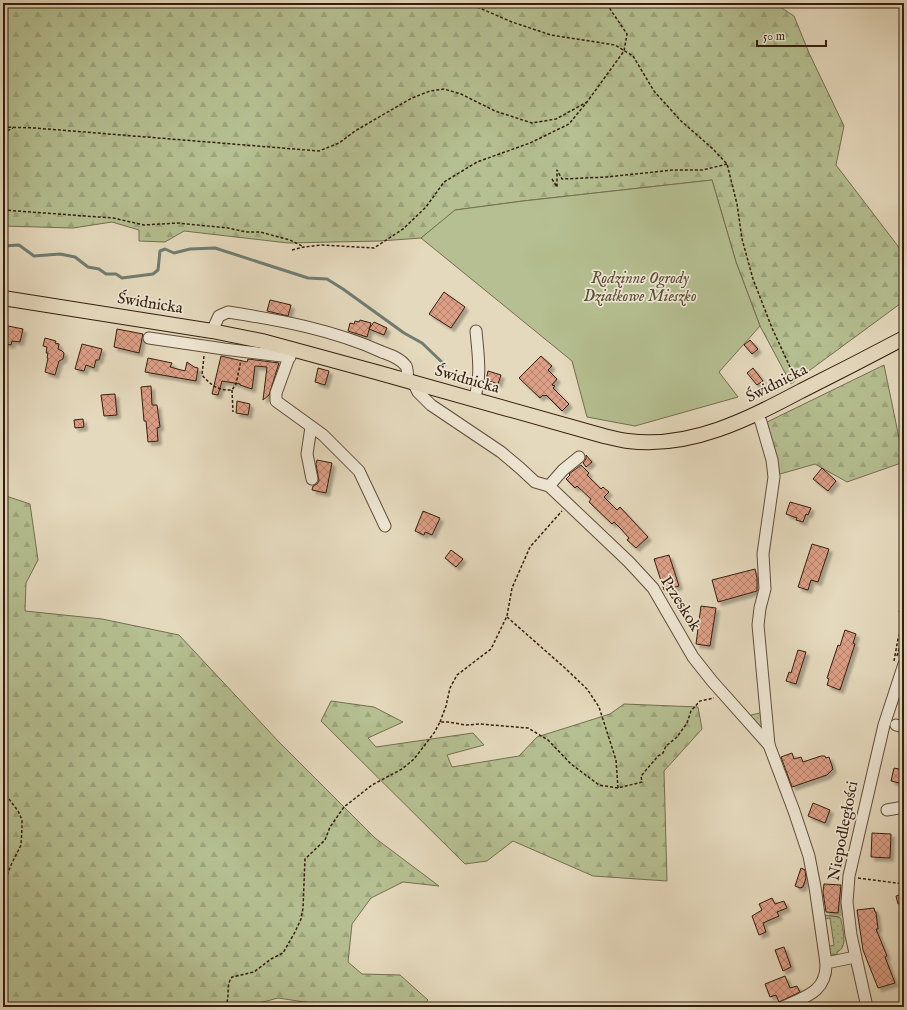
<svg xmlns="http://www.w3.org/2000/svg" width="907" height="1010" font-family="'IM FELL English',serif">
  <style>
    .grass { fill: url(#grass-dots); stroke: #746e4f }
    .forest { fill: url(#forest-firs); stroke: #746e4f }
    .garden { fill: #b5bf91; stroke: #746e4f }
    .lines { fill: none; stroke-linecap: round; stroke-linejoin: round }
    .stream { stroke: #6f7c71; stroke-width: 3 }
    .building { fill: url(#building-cross-hatch); stroke: #341e0d; filter: url(#shadow) }
    .minor-casing { stroke: #604d39; stroke-width: 13 }
    .major-casing { stroke: #341e0d; stroke-width: 16 }
    .path { stroke: #341e0d; stroke-width: 1.5; stroke-dasharray: 3 2; stroke-linecap: butt }
    .minor { stroke: #eee6d4; stroke-width: 11 }
    .major { stroke: #e5d9bd; stroke-width: 14 }
    .labels { text-anchor: middle; dominant-baseline: central; stroke-width: 3.5; stroke-linejoin: round; paint-order: stroke }
    .park-label { font-size: 16px; font-style: italic; fill: #5b4e35; stroke: #eee6d4 }
    .street-label { font-size: 16px; fill: #341e0d; stroke: #eee6d4 }
  </style>
  <defs>
    <pattern id="grass-dots" width="8" height="8" patternUnits="userSpaceOnUse"><rect width="8" height="8" fill="#b5bf91"/><path d="M2 2h.1M6 6h.1" fill="none" stroke="#9ca47c" stroke-width="1.8" stroke-linecap="round"/></pattern>
    <pattern id="forest-firs" width="22" height="20" patternUnits="userSpaceOnUse"><rect width="22" height="20" fill="#b5bf91"/><path d="M5 1l3.5 6h-7zM16 11l3.5 6h-7z" fill="#9ca47c"/></pattern>
    <pattern id="building-cross-hatch" width="8" height="8" patternUnits="userSpaceOnUse"><rect width="8" height="8" fill="#dd9f86"/><path d="M0 0l8 8M0 8l8-8" fill="none" stroke="#b4816c"/></pattern>
    <filter id="shadow"><feDropShadow dx="3.5" dy="3.5" stdDeviation="1" flood-color="#0004"/></filter>
  </defs>
  <rect width="100%" height="100%" fill="#e5d9bd"/>
  <filter id="stains"><feTurbulence type="fractalNoise" baseFrequency=".005" numOctaves="4"/><feColorMatrix values="0 0 0 0 .2 0 0 0 0 .09 0 0 0 0 .02 0 0 0 .5 -.17"/></filter>
  <radialGradient id="worn" r=".72"><stop offset=".6" stop-color="#630" stop-opacity="0"/><stop offset="1" stop-color="#630" stop-opacity=".3"/></radialGradient>
  <g class="grass">
    <polygon points="760,713 762,714 765,732 750,717 751,715"/>
    <path d="M824,915L839,917L841,919C842,929 849,947 837,952V955C831,955 828,952 827,947L834,945L830,918L824,919Z"/>
  </g>
  <g class="forest">
    <polygon points="3,3 774,3 794,16 809,53 844,126 836,165 904,254 904,301 791,384 760,326 736,262 712,180 523,201 456,210 421,238 380,241 288,243 184,231 165,242 139,241 139,230 112,222 73,228 3,226"/>
    <polygon points="884,365 904,462 847,482 815,464 780,474 765,423"/>
    <polygon points="3,495 30,504 38,560 26,583 25,611 102,619 179,635 279,742 375,838 439,886 403,882 371,898 352,924 348,962 362,974 400,975 428,1000 422,1007 338,1007 278,998 244,1007 3,1007"/>
    <polygon points="331,701 374,707 403,722 368,738 376,747 473,733 484,745 447,755 452,767 519,756 537,737 610,714 624,704 698,707 702,729 664,771 667,881 593,876 513,841 487,861 465,864 321,721"/>
  </g>
  <polygon class="garden" points="712,180 736,262 760,326 719,372 738,397 635,426 587,417 572,361 421,238 455,210 523,201"/>
  <g class="lines">
    <polyline class="stream" points="3,246 19,245 34,256 60,254 75,257 88,267 99,269 106,274 116,274 122,278 153,274 158,270 160,251 165,249 174,253 190,249 215,248 308,278 327,279 343,289 404,333 422,343 445,365"/>
  </g>
  <g class="building">
    <polygon points="444,292 465,307 451,328 429,314"/>
    <polygon points="270,300 291,305 288,316 267,311"/>
    <polygon points="360,320 371,323 367,337 348,331 350,323 354,324 355,321 359,322"/>
    <polygon points="374,322 387,328 384,335 369,329"/>
    <polygon points="3,325 23,329 20,342 12,341 11,345 3,343"/>
    <polygon points="117,329 143,334 139,353 114,347"/>
    <polygon points="45,338 56,341 55,343 59,344 58,349 62,351 64,353 63,359 59,361 55,375 45,372 48,358 47,358 48,353 46,353 47,347 43,346"/>
    <polygon points="750,340 758,349 752,354 744,345"/>
    <polygon points="82,344 102,349 99,360 96,360 94,368 86,365 84,371 75,369"/>
    <polygon points="221,356 247,362 248,359 279,363 269,395 263,400 267,367 255,366 252,389 240,385 240,384 222,381 218,395 212,394"/>
    <polygon points="541,356 552,366 548,370 557,379 552,385 555,386 553,388 569,404 562,411 546,395 545,396 543,395 540,398 519,378"/>
    <polygon points="148,358 172,363 170,367 185,371 187,362 194,367 198,368 196,381 145,372"/>
    <polygon points="318,368 329,371 325,385 315,382"/>
    <polygon points="753,368 763,381 757,385 747,373"/>
    <polygon points="488,371 501,375 498,384 486,380"/>
    <polygon points="151,386 152,405 157,405 160,427 157,428 158,441 148,442 146,421 144,421 141,387"/>
    <polygon points="115,394 117,415 104,416 101,395"/>
    <polygon points="237,401 250,404 248,415 236,413"/>
    <polygon points="83,419 84,427 75,428 74,420"/>
    <polygon points="586,455 592,462 586,467 583,463 586,459"/>
    <polygon points="317,460 332,463 326,493 312,490 313,486 317,484 319,481 316,464"/>
    <polygon points="581,465 589,473 587,475 601,489 603,487 609,492 604,497 617,510 620,507 648,537 636,548 627,540 629,538 621,529 614,522 612,524 589,502 591,499 577,486 575,488 566,479 570,475 569,474"/>
    <polygon points="822,468 836,481 828,491 813,479"/>
    <polygon points="790,502 811,508 808,515 806,514 803,522 796,520 797,518 786,514"/>
    <polygon points="423,511 440,518 432,535 425,532 424,535 415,531"/>
    <polygon points="812,544 829,549 818,582 811,580 808,590 798,587"/>
    <polygon points="451,550 463,559 456,567 445,558"/>
    <polygon points="669,555 679,586 664,590 654,559"/>
    <polygon points="755,569 757,578 757,591 718,602 712,580"/>
    <polygon points="701,606 716,608 710,646 696,644"/>
    <polygon points="845,630 856,634 853,643 855,644 840,690 827,685 829,679 827,678 838,645 840,646"/>
    <polygon points="798,650 806,652 796,684 786,681 789,672 791,673"/>
    <polygon points="792,753 794,759 801,757 803,762 821,756 825,756 826,758 829,757 833,769 827,775 792,787 781,757"/>
    <polygon points="894,768 904,770 904,784 891,781"/>
    <polygon points="813,803 830,810 825,823 808,816"/>
    <polygon points="872,833 891,834 890,858 871,857"/>
    <polygon points="801,868 805,870 806,878 803,887 800,888 795,886"/>
    <polygon points="824,884 841,885 838,913 826,912 823,892"/>
    <polygon points="904,894 904,902 898,904 896,896"/>
    <polygon points="772,898 775,904 784,901 787,908 777,912 779,916 763,923 766,932 759,935 752,916 762,910 759,904"/>
    <polygon points="874,908 875,912 876,912 878,929 876,929 887,956 885,957 895,983 878,988 863,950 857,910"/>
    <polygon points="784,947 791,967 783,971 775,950"/>
    <polygon points="785,976 790,988 797,986 800,992 779,1002 776,995 770,997 765,984"/>
  </g>
  <g class="lines">
    <defs>
      <g id="minor">
        <path d="M212,331L219,316L228,312C280,320 334,330 382,352C390,355 400,358 406,366C408,369 407,376 408,381"/>
        <polyline points="149,338 224,349 290,357"/>
        <polyline points="292,349 276,393 276,401 323,435 359,471 385,526"/>
        <polyline points="413,382 418,392 431,405 501,452 520,468 535,482 549,486 629,562 653,588 693,657 712,681 769,745"/>
        <path d="M474,399C482,378 478,353 476,331"/>
        <polyline points="757,414 761,422 772,460 774,477 763,554 765,589 760,608 758,625 769,745 794,811 809,856 815,887 826,963"/>
        <polyline points="311,427 307,454 312,479"/>
        <polyline points="549,486 563,470 579,457"/>
        <polyline points="896,725 904,727"/>
        <polyline points="887,810 904,807"/>
        <path d="M783,1007C805,997 827,992 826,963L855,957"/>
        <polyline points="867,1007 851,935 847,902 849,876 884,725 904,664"/>
      </g>
      <path id="major" d="M3,298L212,331L262,341L376,372L604,436C612,438 620,440 628,441C691,449 748,419 801,391C835,374 870,356 904,338"/>
    </defs>
    <use href="#minor" class="minor-casing"/>
    <use href="#major" class="major-casing"/>
    <g class="path">
      <polyline points="468,3 512,22 551,35 615,45 633,56 654,91 680,120 713,149 727,164 737,204 742,239 753,279 772,328 796,380"/>
      <polyline points="3,127 35,128 319,151 339,143 355,131 412,98 430,91 444,89 461,94 495,111 532,123 556,119 587,102"/>
      <polyline points="3,133 13,128"/>
      <polyline points="552,179 557,187 557,170 562,179 607,177 673,170 703,170 727,164"/>
      <polyline points="3,210 113,218 144,225 178,223 228,228 246,232 260,232 290,240 304,247"/>
      <polyline points="292,250 304,247 322,245 374,248 403,229 426,207 444,182 477,162 530,143 569,124 587,102 624,51 627,34 606,3"/>
      <path d="M204,356L202,375C211,385 218,391 232,390L236,384L241,360"/>
      <polyline points="232,390 233,412"/>
      <polyline points="899,612 904,605"/>
      <polyline points="507,617 565,668 587,689 599,707 616,760 618,788"/>
      <polyline points="897,656 904,631"/>
      <polyline points="894,661 898,639 904,622"/>
      <polyline points="440,722 446,706 450,688 457,675 491,649 507,616 512,588 530,547 562,511"/>
      <polyline points="3,791 18,811 22,820 22,828 21,845 11,865 3,886"/>
      <polyline points="858,878 904,884"/>
      <path d="M225,1007C231,996 225,986 232,977L254,972L271,959L283,953L295,932L301,919L303,908L305,859L325,840L330,827L344,807L372,785L402,769L414,759L434,733L440,722H448L466,725L480,724L528,728L548,740L571,764L599,785L618,788L642,782L641,776L658,756L663,753L666,746L677,737L687,723L691,711L700,701L714,698"/>
    </g>
    <use href="#minor" class="minor"/>
    <use href="#major" class="major"/>
  </g>
  <g class="labels">
    <g class="park-label">
      <text x="640" y="279">Rodzinne Ogrody<tspan x="640" dy="18">Działkowe Mieszko</tspan></text>
    </g>
    <g class="street-label">
      <text transform="translate(150 304) rotate(9)">Świdnicka</text>
      <text transform="translate(467 380) rotate(16)">Świdnicka</text>
      <text transform="translate(777 384) rotate(-27)">Świdnicka</text>
      <text transform="translate(680 604) rotate(58)">Przeskok</text>
      <text transform="translate(844 831) rotate(-79)">Niepodległości</text>
    </g>
  </g>
  <rect width="907" height="1010" fill="none" stroke="#e5d9bd" stroke-width="16"/>
  <rect x="4" y="4" width="899" height="1002" fill="none" stroke="#341e0d" stroke-width="2"/>
  <rect x="8" y="8" width="891" height="994" fill="none" stroke="#341e0d"/>
  <path d="M757 40v6h69v-6" fill="none" stroke="#341e0d" stroke-width="2"/>
  <text x="763" y="40" font-size="12" fill="#341e0d" stroke="#eee6d4" stroke-width="3" paint-order="stroke">50 m</text>
  <rect width="100%" height="100%" filter="url(#stains)"/>
  <rect width="100%" height="100%" fill="url(#worn)"/>
</svg>
